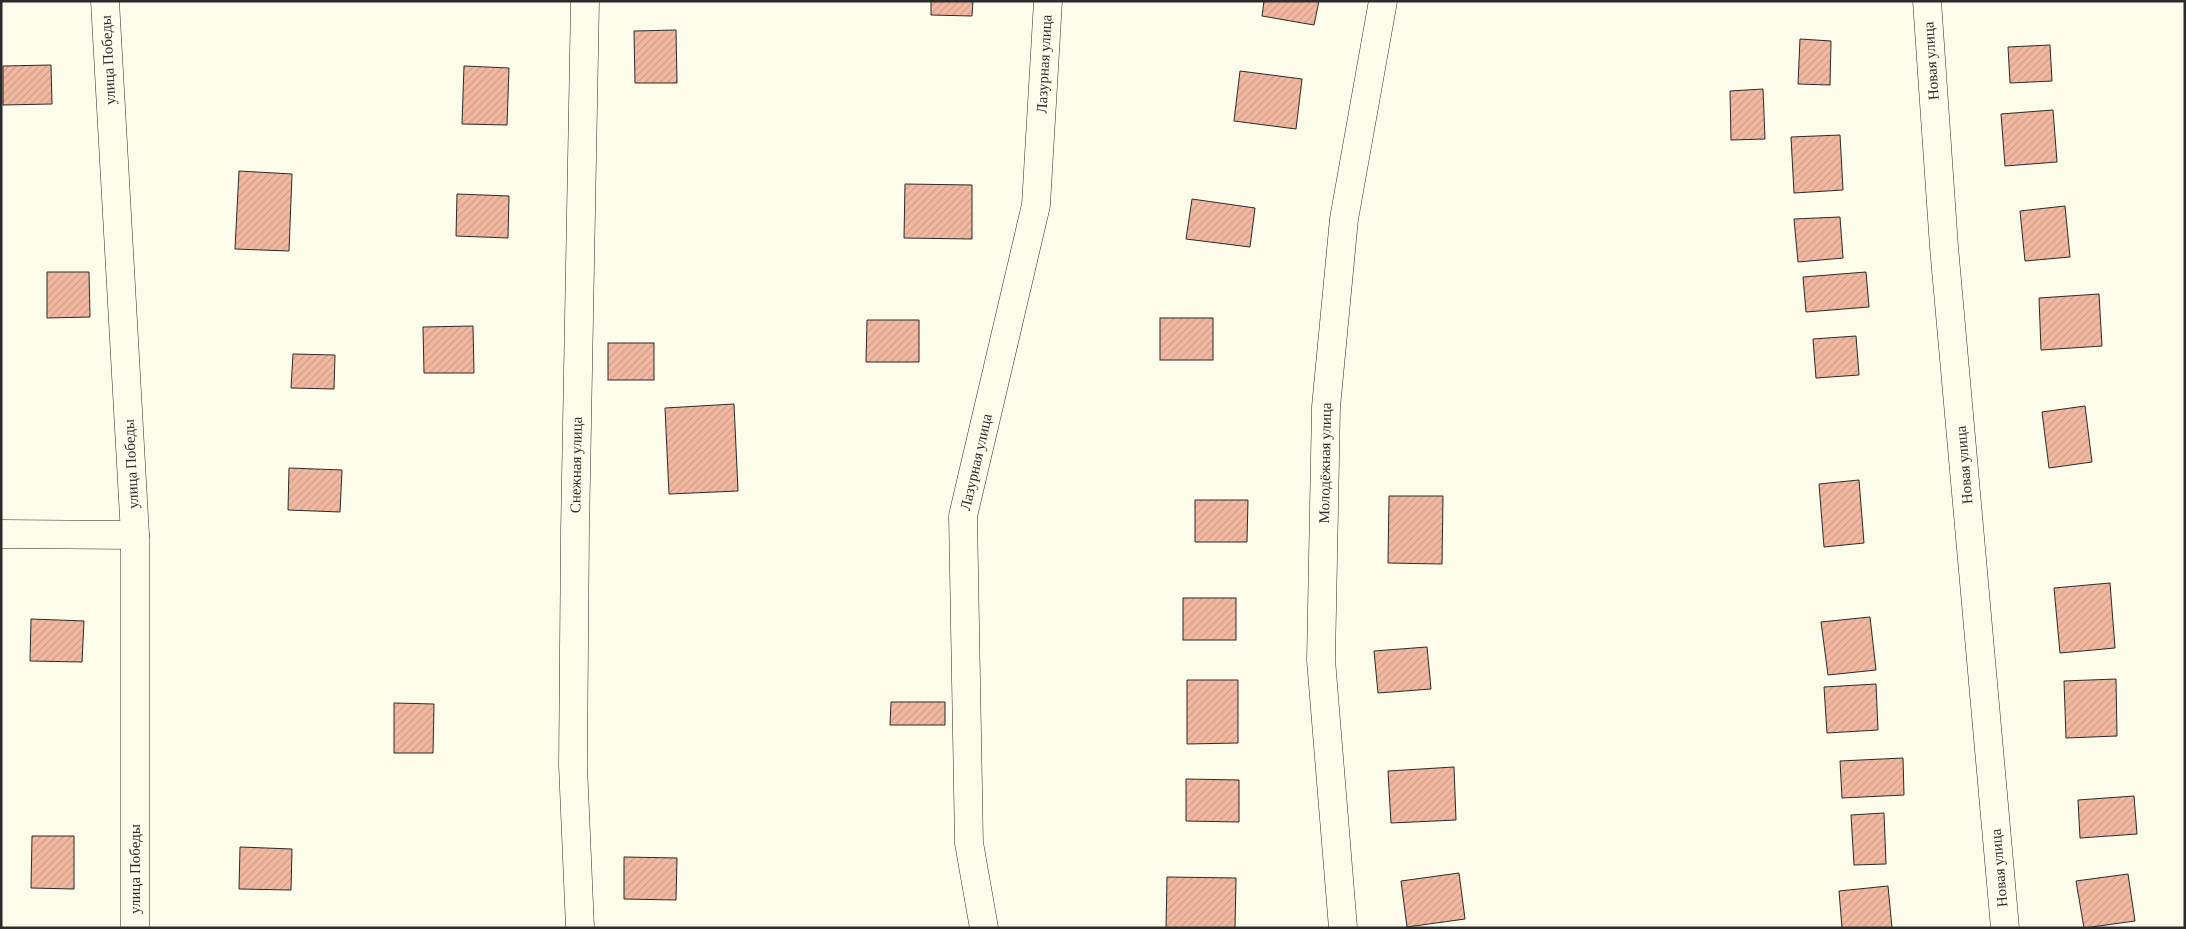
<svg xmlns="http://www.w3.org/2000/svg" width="2186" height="929" font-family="'Crimson Pro',serif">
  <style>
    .building { fill: url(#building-hatch); stroke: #2b2b2b }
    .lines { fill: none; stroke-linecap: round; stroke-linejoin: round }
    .street-casing { stroke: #2b2b2b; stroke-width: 29 }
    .street { stroke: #fdfbea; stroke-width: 28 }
    .labels { text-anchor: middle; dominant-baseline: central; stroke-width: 4; stroke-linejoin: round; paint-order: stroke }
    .street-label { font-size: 15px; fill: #2b2b2b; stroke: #fdfbea }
  </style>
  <defs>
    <pattern id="building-hatch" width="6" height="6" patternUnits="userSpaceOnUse" patternTransform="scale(1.25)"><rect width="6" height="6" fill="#f2b8a0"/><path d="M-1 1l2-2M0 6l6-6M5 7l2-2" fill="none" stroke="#d09e8a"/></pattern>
  </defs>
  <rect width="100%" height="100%" fill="#fdfbea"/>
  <g class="building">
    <polygon points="931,1 973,1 972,16 931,15"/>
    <polygon points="1264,1 1319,1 1314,25 1262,16"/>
    <polygon points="676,30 677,83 635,83 634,31"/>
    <polygon points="1800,39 1831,41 1830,85 1798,84"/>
    <polygon points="2050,45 2052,81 2010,83 2008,47"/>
    <polygon points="51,65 52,104 3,105 3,66"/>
    <polygon points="464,66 509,68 507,125 462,124"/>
    <polygon points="1240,71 1302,79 1296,129 1234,121"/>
    <polygon points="1763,89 1765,139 1731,140 1730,91"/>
    <polygon points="2053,110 2057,162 2005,166 2001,114"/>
    <polygon points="1840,135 1843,190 1794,193 1791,137"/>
    <polygon points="239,171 292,174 289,251 235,249"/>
    <polygon points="905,184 972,185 972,239 904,238"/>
    <polygon points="457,194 509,196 508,238 456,236"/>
    <polygon points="1192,199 1255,208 1250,247 1186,239"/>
    <polygon points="2065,206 2070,257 2025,261 2020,211"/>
    <polygon points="1840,217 1843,258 1798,262 1794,219"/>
    <polygon points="47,272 89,272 90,317 47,318"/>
    <polygon points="1866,272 1869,307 1806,312 1803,277"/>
    <polygon points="2099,294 2102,346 2041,350 2039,298"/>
    <rect x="1160" y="318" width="53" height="42"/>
    <polygon points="867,320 919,320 919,362 866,362"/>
    <polygon points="473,326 474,373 424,373 423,327"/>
    <polygon points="1856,336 1859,375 1816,378 1813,339"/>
    <rect x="608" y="343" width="46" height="37"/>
    <polygon points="293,354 335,355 334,389 291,388"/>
    <polygon points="734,404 738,491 669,494 665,408"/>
    <polygon points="2085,406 2092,462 2049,468 2042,412"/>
    <polygon points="289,468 342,470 340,512 288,510"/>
    <polygon points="1859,480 1864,543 1824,547 1819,484"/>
    <polygon points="1389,496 1443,496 1442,564 1388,563"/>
    <polygon points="1195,500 1248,500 1247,542 1195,542"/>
    <polygon points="2110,583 2115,648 2060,653 2054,588"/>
    <rect x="1183" y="598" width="53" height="42"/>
    <polygon points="1870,617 1876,670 1828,675 1821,622"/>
    <polygon points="31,619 84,621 82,662 30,661"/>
    <polygon points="1427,647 1431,689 1378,693 1374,651"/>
    <polygon points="2116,679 2117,736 2066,738 2064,681"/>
    <polygon points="1187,680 1238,680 1238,743 1187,744"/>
    <polygon points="1876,684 1878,730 1827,733 1824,687"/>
    <polygon points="891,702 945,702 945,725 890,725"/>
    <polygon points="394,703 434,704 433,753 394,753"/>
    <polygon points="1903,758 1904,795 1842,798 1840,761"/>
    <polygon points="1454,767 1456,820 1391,823 1388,771"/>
    <polygon points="1186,779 1239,780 1239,822 1186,821"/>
    <polygon points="2134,796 2137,834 2080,838 2078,800"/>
    <polygon points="1884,813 1886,864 1854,865 1851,815"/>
    <polygon points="32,836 74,836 74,889 31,888"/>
    <polygon points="240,847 292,849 291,890 239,889"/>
    <polygon points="624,857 677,858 676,900 624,899"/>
    <polygon points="1459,873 1465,919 1407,927 1401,881"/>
    <polygon points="2128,874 2135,921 2084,928 2076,881"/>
    <polygon points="1167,877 1236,878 1235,928 1166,928"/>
    <polygon points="1888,886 1892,928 1842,928 1839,891"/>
  </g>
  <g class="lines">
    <defs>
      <g id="street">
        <polyline points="105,1 135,535 135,928"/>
        <polyline points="1927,1 1944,247 2005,928"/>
        <polyline points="1,534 135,535"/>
        <polyline points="580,928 573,765 575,530 585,1"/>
        <polyline points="984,928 969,843 963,516 1036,205 1048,1"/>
        <polyline points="1343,928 1321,660 1326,407 1344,219 1383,1"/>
      </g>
    </defs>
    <use href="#street" class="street-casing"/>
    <use href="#street" class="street"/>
  </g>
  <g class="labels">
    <g class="street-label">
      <text transform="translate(108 60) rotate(-93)">улица Победы</text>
      <text transform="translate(1931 61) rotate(-94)">Новая улица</text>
      <text transform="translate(1044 64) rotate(-87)">Лазурная улица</text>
      <text transform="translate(976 462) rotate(-77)">Лазурная улица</text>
      <text transform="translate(1325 463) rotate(-89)">Молодёжная улица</text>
      <text transform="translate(131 464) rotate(-93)">улица Победы</text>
      <text transform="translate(576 465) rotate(-89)">Снежная улица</text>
      <text transform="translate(1964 465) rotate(-95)">Новая улица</text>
      <text transform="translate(1999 868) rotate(-95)">Новая улица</text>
      <text transform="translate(135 869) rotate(-90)">улица Победы</text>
    </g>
  </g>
  <rect width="2186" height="929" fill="none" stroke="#2b2b2b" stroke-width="5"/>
</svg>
